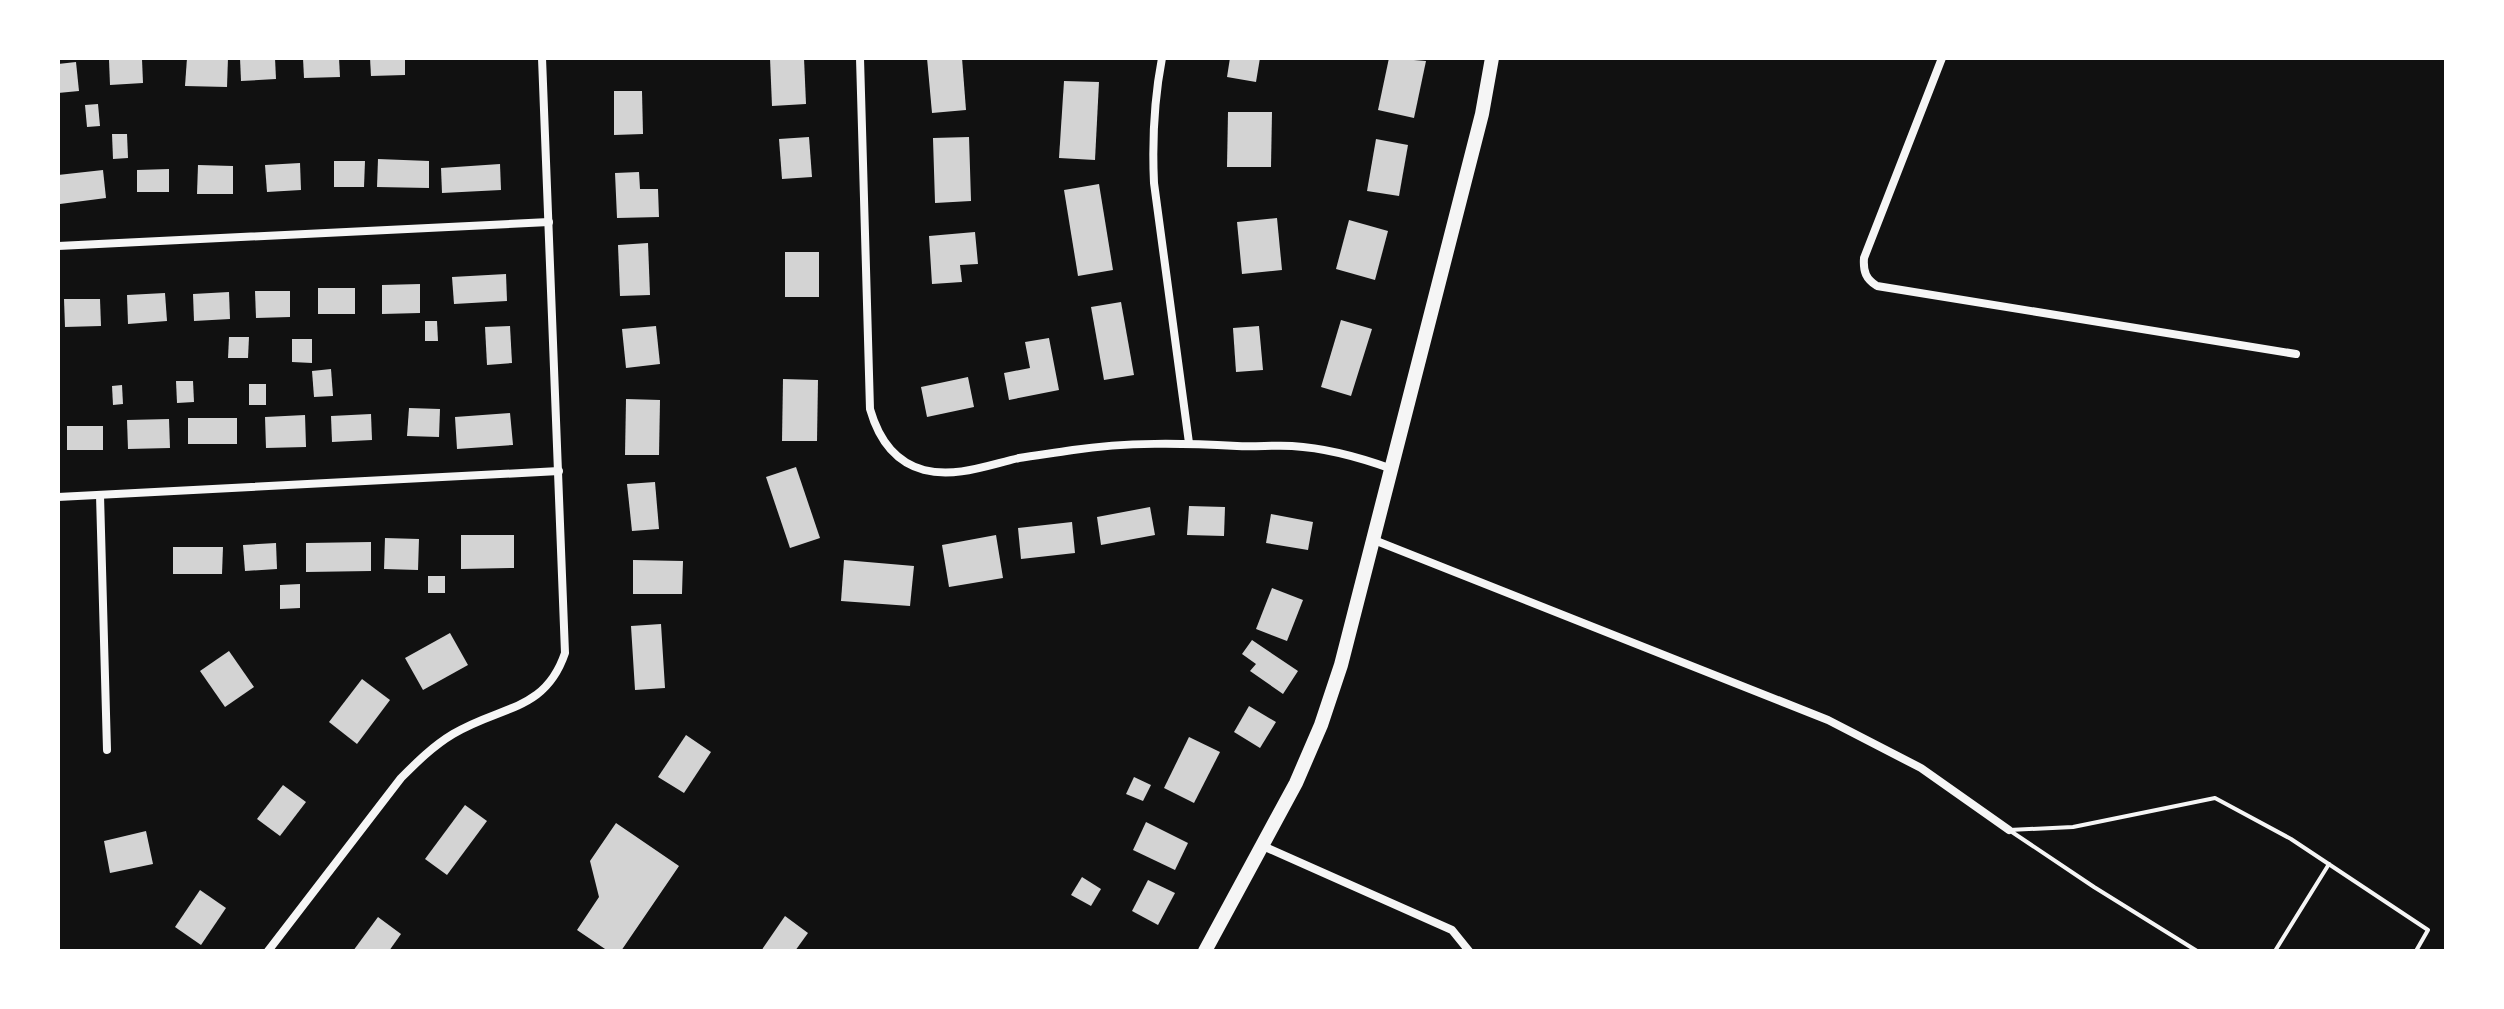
<svg xmlns="http://www.w3.org/2000/svg" width="2504" height="1009" font-family="'Open Sans',sans-serif">
  <style>
    .building { fill: #d3d3d3 }
    .lines { fill: none; stroke-linecap: round; stroke-linejoin: round }
    .service { stroke: #f5f5f5; stroke-width: 4 }
    .minor { stroke: #f5f5f5; stroke-width: 8 }
    .primary { stroke: #f5f5f5; stroke-width: 14 }
  </style>
  <rect width="100%" height="100%" fill="#111"/>
  <g class="building">
    <polygon points="187,58 228,58 227,87 185,86"/>
    <polygon points="240,58 275,58 276,79 241,81"/>
    <polygon points="303,58 339,58 340,77 304,78"/>
    <polygon points="370,58 405,58 405,75 371,76"/>
    <polygon points="770,58 804,58 806,104 772,106"/>
    <polygon points="927,58 962,58 966,110 932,113"/>
    <polygon points="1230,58 1260,58 1256,82 1227,77"/>
    <polygon points="1389,58 1426,61 1414,118 1378,110"/>
    <polygon points="142,59 143,83 110,85 109,60"/>
    <polygon points="76,62 79,91 58,93 58,64"/>
    <polygon points="1064,81 1099,82 1095,160 1059,158"/>
    <polygon points="614,91 642,91 643,134 614,135"/>
    <polygon points="98,104 100,126 87,127 85,105"/>
    <polygon points="1228,112 1272,112 1271,167 1227,167"/>
    <polygon points="112,134 127,134 128,158 113,159"/>
    <polygon points="809,137 812,177 782,179 779,139"/>
    <polygon points="969,137 971,201 935,203 933,138"/>
    <polygon points="1376,139 1408,145 1399,196 1367,191"/>
    <polygon points="378,159 429,161 429,188 377,187"/>
    <polygon points="334,161 365,161 364,187 334,187"/>
    <polygon points="300,163 301,190 267,192 265,165"/>
    <polygon points="500,164 501,190 442,193 441,168"/>
    <polygon points="198,165 233,166 233,194 197,194"/>
    <polygon points="169,169 169,192 137,192 137,170"/>
    <polygon points="103,170 106,198 60,204 58,175"/>
    <polygon points="639,172 640,189 658,189 659,217 617,218 615,173"/>
    <polygon points="1099,184 1113,270 1078,276 1064,190"/>
    <polygon points="1277,218 1282,270 1242,274 1237,222"/>
    <polygon points="1349,220 1388,231 1375,280 1336,269"/>
    <polygon points="975,232 978,264 960,265 962,282 932,284 929,236"/>
    <polygon points="648,243 650,295 620,296 618,245"/>
    <rect x="785" y="252" width="34" height="45"/>
    <polygon points="506,274 507,301 454,304 452,277"/>
    <polygon points="420,284 420,313 382,314 382,285"/>
    <rect x="318" y="288" width="37" height="26"/>
    <polygon points="255,291 290,291 290,317 256,318"/>
    <polygon points="229,292 230,319 194,321 193,294"/>
    <polygon points="165,293 167,321 128,324 127,295"/>
    <polygon points="64,299 100,299 101,326 65,327"/>
    <polygon points="1121,302 1134,375 1104,380 1091,307"/>
    <polygon points="1341,320 1372,329 1351,396 1321,387"/>
    <polygon points="425,321 437,321 438,341 425,341"/>
    <polygon points="510,326 512,363 487,365 485,327"/>
    <polygon points="656,326 660,364 626,368 622,329"/>
    <polygon points="1259,326 1263,370 1236,372 1233,328"/>
    <polygon points="229,337 249,337 248,358 228,358"/>
    <polygon points="1049,338 1059,390 1009,400 1004,373 1030,368 1025,342"/>
    <polygon points="292,339 312,339 312,363 292,362"/>
    <polygon points="331,369 333,396 314,397 312,371"/>
    <polygon points="968,377 974,407 927,417 921,387"/>
    <polygon points="783,379 818,380 817,441 782,441"/>
    <polygon points="176,381 193,381 194,402 177,403"/>
    <rect x="249" y="384" width="17" height="21"/>
    <polygon points="122,385 123,404 113,405 112,386"/>
    <polygon points="626,399 660,400 659,455 625,455"/>
    <polygon points="409,408 440,409 439,437 407,436"/>
    <polygon points="510,413 513,445 457,449 455,417"/>
    <polygon points="371,414 372,440 332,442 331,416"/>
    <polygon points="305,415 306,447 266,448 265,417"/>
    <rect x="188" y="418" width="49" height="26"/>
    <polygon points="169,419 170,448 128,449 127,420"/>
    <rect x="67" y="426" width="36" height="24"/>
    <polygon points="796,467 820,538 790,548 766,477"/>
    <polygon points="655,482 659,529 632,531 627,484"/>
    <polygon points="1189,506 1225,507 1224,536 1187,535"/>
    <polygon points="1150,507 1155,535 1101,545 1097,517"/>
    <polygon points="1271,514 1313,522 1308,550 1266,543"/>
    <polygon points="1072,522 1075,553 1021,559 1018,528"/>
    <polygon points="461,535 514,535 514,568 461,569"/>
    <polygon points="996,535 1003,578 949,587 942,545"/>
    <polygon points="385,538 419,539 418,570 384,569"/>
    <polygon points="371,542 371,571 306,572 306,543"/>
    <polygon points="276,543 277,569 245,571 243,545"/>
    <polygon points="173,547 223,547 222,574 173,574"/>
    <polygon points="633,560 683,561 682,594 633,594"/>
    <polygon points="844,560 914,566 910,606 841,601"/>
    <rect x="428" y="576" width="17" height="17"/>
    <polygon points="300,584 300,608 280,609 280,585"/>
    <polygon points="1272,588 1303,600 1287,641 1256,629"/>
    <polygon points="661,624 665,688 635,690 631,626"/>
    <polygon points="450,633 468,665 423,690 405,658"/>
    <polygon points="1252,640 1298,671 1283,694 1250,671 1256,664 1242,654"/>
    <polygon points="229,651 254,687 225,707 200,671"/>
    <polygon points="362,679 390,700 357,744 329,722"/>
    <polygon points="1249,706 1276,722 1260,748 1234,732"/>
    <polygon points="686,735 711,752 684,793 658,777"/>
    <polygon points="1189,737 1220,752 1194,803 1164,788"/>
    <polygon points="1134,777 1151,785 1143,801 1126,794"/>
    <polygon points="283,785 306,802 280,836 257,819"/>
    <polygon points="465,805 487,821 447,875 425,859"/>
    <polygon points="1146,822 1188,843 1175,870 1133,850"/>
    <polygon points="616,823 679,866 621,951 608,951 577,930 599,897 590,861"/>
    <polygon points="146,831 153,864 110,873 104,841"/>
    <polygon points="1082,877 1101,889 1091,906 1071,895"/>
    <polygon points="1148,880 1175,893 1158,925 1132,911"/>
    <polygon points="200,890 226,908 201,945 175,927"/>
    <polygon points="785,916 808,933 795,951 761,951"/>
    <polygon points="378,917 401,934 389,951 353,951"/>
  </g>
  <g class="lines">
    <g class="service">
      <polyline points="2197,951 2094,887 2009,830 2073,827 2215,798 2291,839 2428,930 2416,951"/>
      <polyline points="2275,951 2329,864"/>
    </g>
    <g class="minor">
      <path d="M860,58L870,409C878,437 894,462 924,470C956,478 988,465 1019,458C1037,455 1055,453 1073,450C1127,442 1182,443 1237,446C1255,447 1274,445 1292,446C1327,448 1359,457 1392,469"/>
      <path d="M1162,58C1154,100 1152,140 1154,183L1189,443"/>
      <path d="M1942,58L1864,258C1863,272 1866,279 1877,286L2296,354"/>
      <polyline points="58,246 549,222"/>
      <polyline points="100,495 107,750"/>
      <polyline points="58,497 559,471"/>
      <polyline points="1374,540 1828,720 1921,768 2009,830"/>
      <polyline points="1263,846 1452,930 1469,951"/>
      <path d="M268,951L401,778C417,762 433,746 453,734C501,705 545,712 565,653L542,58"/>
    </g>
    <polyline class="primary" points="1205,951 1296,783 1321,725 1341,665 1482,114 1492,58"/>
  </g>
  <rect width="2504" height="1009" fill="none" stroke="#ffffff" stroke-width="120"/>
</svg>
